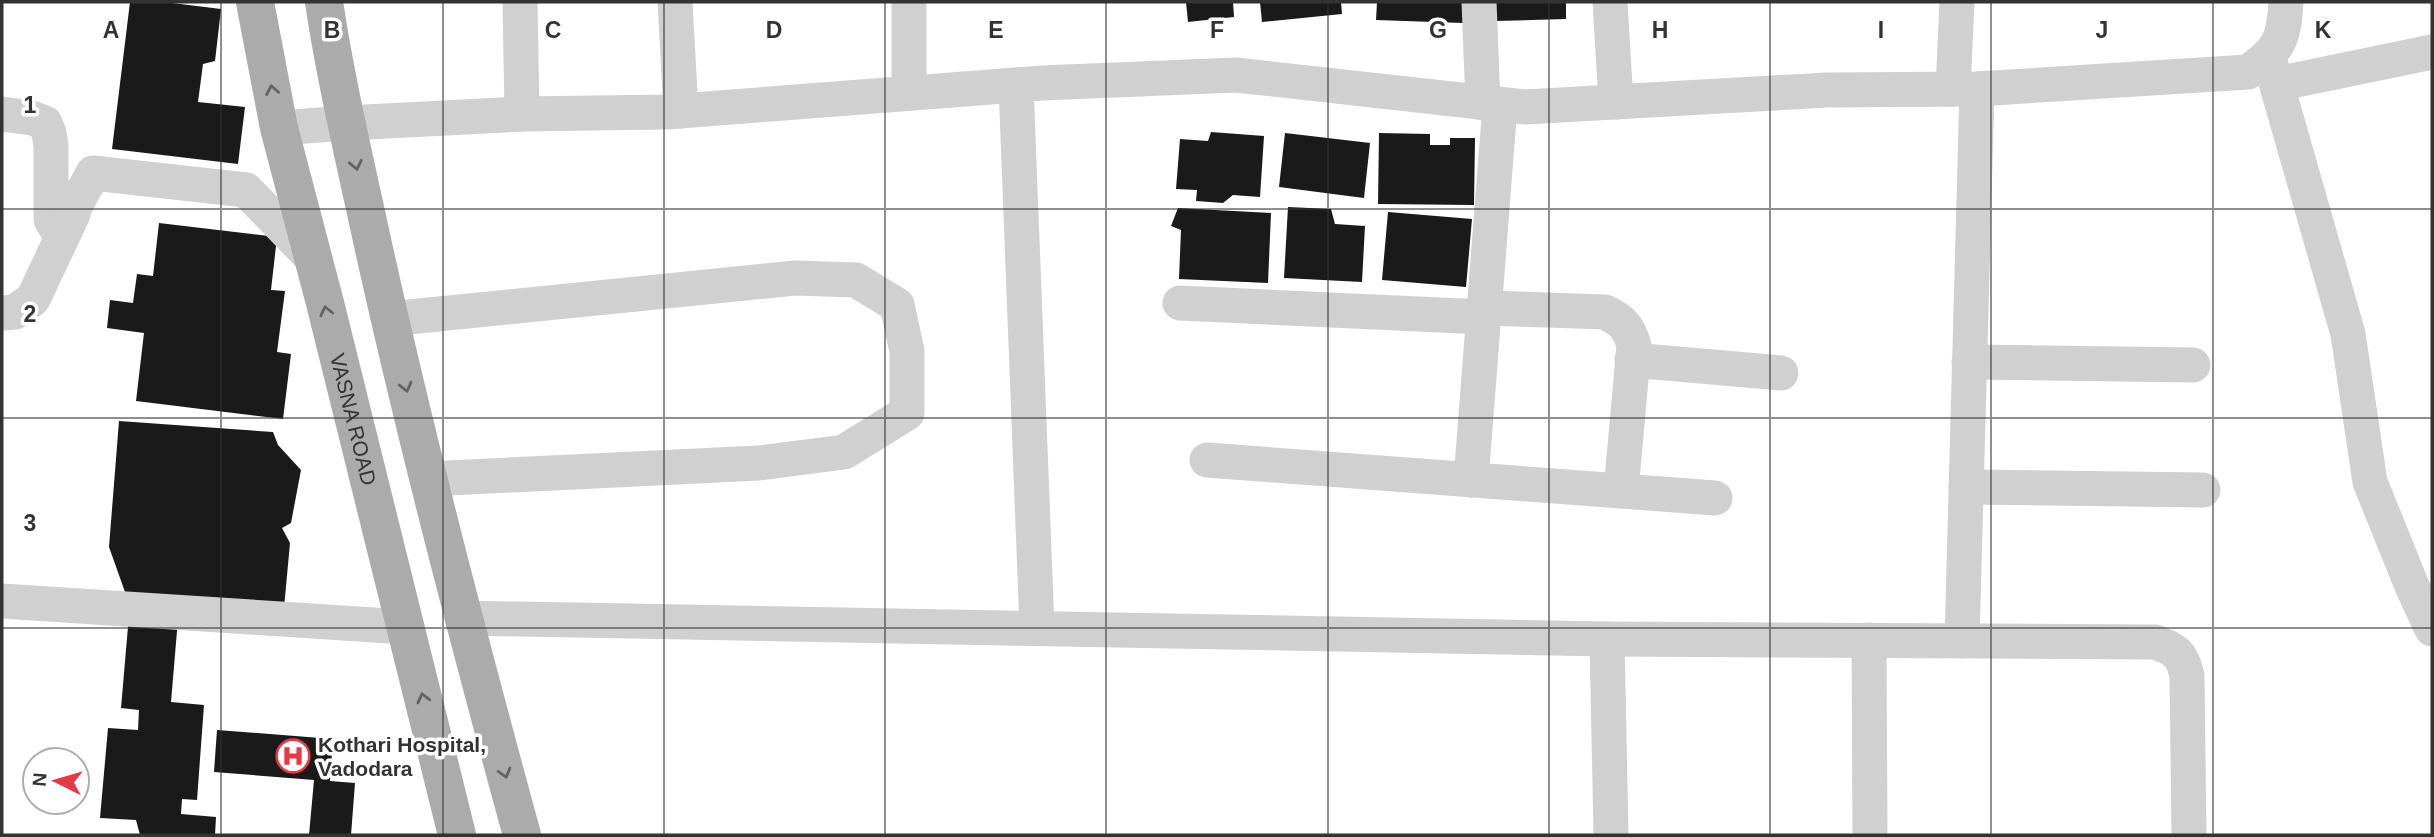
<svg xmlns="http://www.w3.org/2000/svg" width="2434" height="837" font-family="Helvetica,sans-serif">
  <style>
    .building { fill: #1a1a1a }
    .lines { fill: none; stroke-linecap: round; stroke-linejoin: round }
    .minor { stroke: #d0d0d0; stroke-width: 35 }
    .major { stroke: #ababab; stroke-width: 38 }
    .oneway { stroke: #636363 }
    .grid { fill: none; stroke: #333; stroke-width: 2; stroke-opacity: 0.55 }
    .labels { text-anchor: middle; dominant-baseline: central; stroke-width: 7; stroke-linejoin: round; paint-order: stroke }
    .street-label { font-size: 21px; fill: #333; stroke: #fff }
    .poi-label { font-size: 21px; font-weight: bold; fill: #333; stroke: #fff; text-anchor: start }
    .grid-label { font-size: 23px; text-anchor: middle; font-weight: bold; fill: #333; stroke: #fff; stroke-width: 7; stroke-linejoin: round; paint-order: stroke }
  </style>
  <rect width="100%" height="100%" fill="#fff"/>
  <g class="building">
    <polygon points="130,2 164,2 221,9 215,61 203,64 198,102 245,107 238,164 112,149"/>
    <polygon points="1186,2 1233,2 1234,17 1188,22"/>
    <polygon points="1260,2 1341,2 1342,14 1262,22"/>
    <polygon points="1377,2 1463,2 1463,23 1376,20"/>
    <polygon points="1495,2 1566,2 1566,19 1495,21"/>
    <polygon points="1211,132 1264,136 1260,197 1233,195 1223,203 1196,201 1197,190 1176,189 1180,139 1208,141"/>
    <polygon points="1285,133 1370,143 1364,198 1279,187"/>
    <polygon points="1379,133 1430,134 1430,145 1450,145 1450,138 1475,138 1474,205 1378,204"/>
    <polygon points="1288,207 1331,209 1335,224 1365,226 1362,282 1284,278"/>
    <polygon points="1178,208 1271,213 1268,283 1179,279 1181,230 1171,226"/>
    <polygon points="1388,212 1472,219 1466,287 1382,280"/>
    <polygon points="159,223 277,237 271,290 285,291 277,352 291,354 283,419 136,401 144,333 107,328 110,300 133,303 137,274 153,276"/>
    <polygon points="119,421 273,432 278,445 301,470 291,523 282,528 290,543 284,608 125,592 109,547"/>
    <polygon points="129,615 178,619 171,702 204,705 197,800 182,799 181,814 216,817 215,835 140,835 136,820 100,818 108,728 138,730 139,710 121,708"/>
    <polygon points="217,730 333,739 330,781 355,783 351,835 309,835 314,780 214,772"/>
  </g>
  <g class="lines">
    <g class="minor">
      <polyline points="520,2 522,114"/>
      <polyline points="675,2 681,111"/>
      <polyline points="909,2 909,93"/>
      <polyline points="1479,2 1483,103"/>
      <polyline points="1610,2 1616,102"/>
      <polyline points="2269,58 2348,334 2370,482 2412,586 2432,629"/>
      <polyline points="2277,84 2432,52"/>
      <polyline points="1016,85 1037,628"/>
      <polyline points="1953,89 1957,2"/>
      <polyline points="2,114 32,118 45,123 49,133 51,146 51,220 60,234 93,173 246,190 314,260"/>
      <path d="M279,128L347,123L522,114L667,112L1042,83L1236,75L1525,107L1827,90L1977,89L2248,72C2279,51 2284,39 2286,2"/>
      <polyline points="1180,303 1484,317"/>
      <path d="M1485,308L1605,312C1623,321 1629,327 1634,346L1621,491"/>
      <polyline points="2,313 15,312 33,299 73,214"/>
      <polyline points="389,319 795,278 856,280 897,305 907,351 907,413 844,452 759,463 428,479"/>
      <polyline points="1632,360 1781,373"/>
      <polyline points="1969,362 2193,365"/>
      <polyline points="1207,460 1715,498"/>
      <polyline points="1471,480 1500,105"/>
      <polyline points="1966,487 2203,490"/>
      <polyline points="2,601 405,627"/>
      <path d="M462,618L1607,639L2155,642C2176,650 2182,653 2187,676L2189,835"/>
      <polyline points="1607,639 1611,835"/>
      <polyline points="1869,640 1870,835"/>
      <polyline points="1962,641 1977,89"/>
    </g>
    <g class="major">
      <path id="s1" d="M255,2L279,128L325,303L457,835"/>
      <path d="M324,2C336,82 355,161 372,240C416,440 468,638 522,835"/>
    </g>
  </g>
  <defs><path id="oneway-chevron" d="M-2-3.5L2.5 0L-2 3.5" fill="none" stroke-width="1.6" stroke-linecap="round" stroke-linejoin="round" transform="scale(1.75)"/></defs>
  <g class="oneway">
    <use href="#oneway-chevron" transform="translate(272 90) rotate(-101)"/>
    <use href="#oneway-chevron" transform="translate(356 165) rotate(78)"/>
    <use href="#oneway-chevron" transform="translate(326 311) rotate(-103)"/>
    <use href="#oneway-chevron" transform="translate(406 387) rotate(76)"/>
    <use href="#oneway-chevron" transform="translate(423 698) rotate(-104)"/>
    <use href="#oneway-chevron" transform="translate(505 773) rotate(74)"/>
  </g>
  <path class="grid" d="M221,2V835M443,2V835M664,2V835M885,2V835M1106,2V835M1328,2V835M1549,2V835M1770,2V835M1991,2V835M2213,2V835M2,209H2432M2,418H2432M2,628H2432"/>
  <defs>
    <symbol id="hospital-ring" viewBox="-11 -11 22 22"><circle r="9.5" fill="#fff" stroke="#e63946" stroke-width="1.5"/><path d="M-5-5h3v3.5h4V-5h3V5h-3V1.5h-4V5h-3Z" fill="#e63946"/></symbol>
  </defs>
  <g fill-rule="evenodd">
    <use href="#hospital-ring" x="274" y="737" width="38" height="38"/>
  </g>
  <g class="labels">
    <g class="street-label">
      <text stroke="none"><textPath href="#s1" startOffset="429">VASNA ROAD</textPath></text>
    </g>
    <g class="poi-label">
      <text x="318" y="744">Kothari Hospital,<tspan x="318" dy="24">Vadodara</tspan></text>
    </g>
  </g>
  <g class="grid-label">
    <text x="111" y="38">A</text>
    <text x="332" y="38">B</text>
    <text x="553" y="38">C</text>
    <text x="774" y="38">D</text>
    <text x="996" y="38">E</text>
    <text x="1217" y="38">F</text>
    <text x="1438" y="38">G</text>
    <text x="1660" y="38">H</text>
    <text x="1881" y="38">I</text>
    <text x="2102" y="38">J</text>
    <text x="2323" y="38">K</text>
    <text x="30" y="113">1</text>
    <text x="30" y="322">2</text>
    <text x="30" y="531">3</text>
  </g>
  <rect width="2434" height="837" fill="none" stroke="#333333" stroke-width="7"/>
  <g transform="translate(56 781) rotate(275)"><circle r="33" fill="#ffffff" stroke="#adadad" stroke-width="2"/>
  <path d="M0-5L12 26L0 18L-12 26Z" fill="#e63946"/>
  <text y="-10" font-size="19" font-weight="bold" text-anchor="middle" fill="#333333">N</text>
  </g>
</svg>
